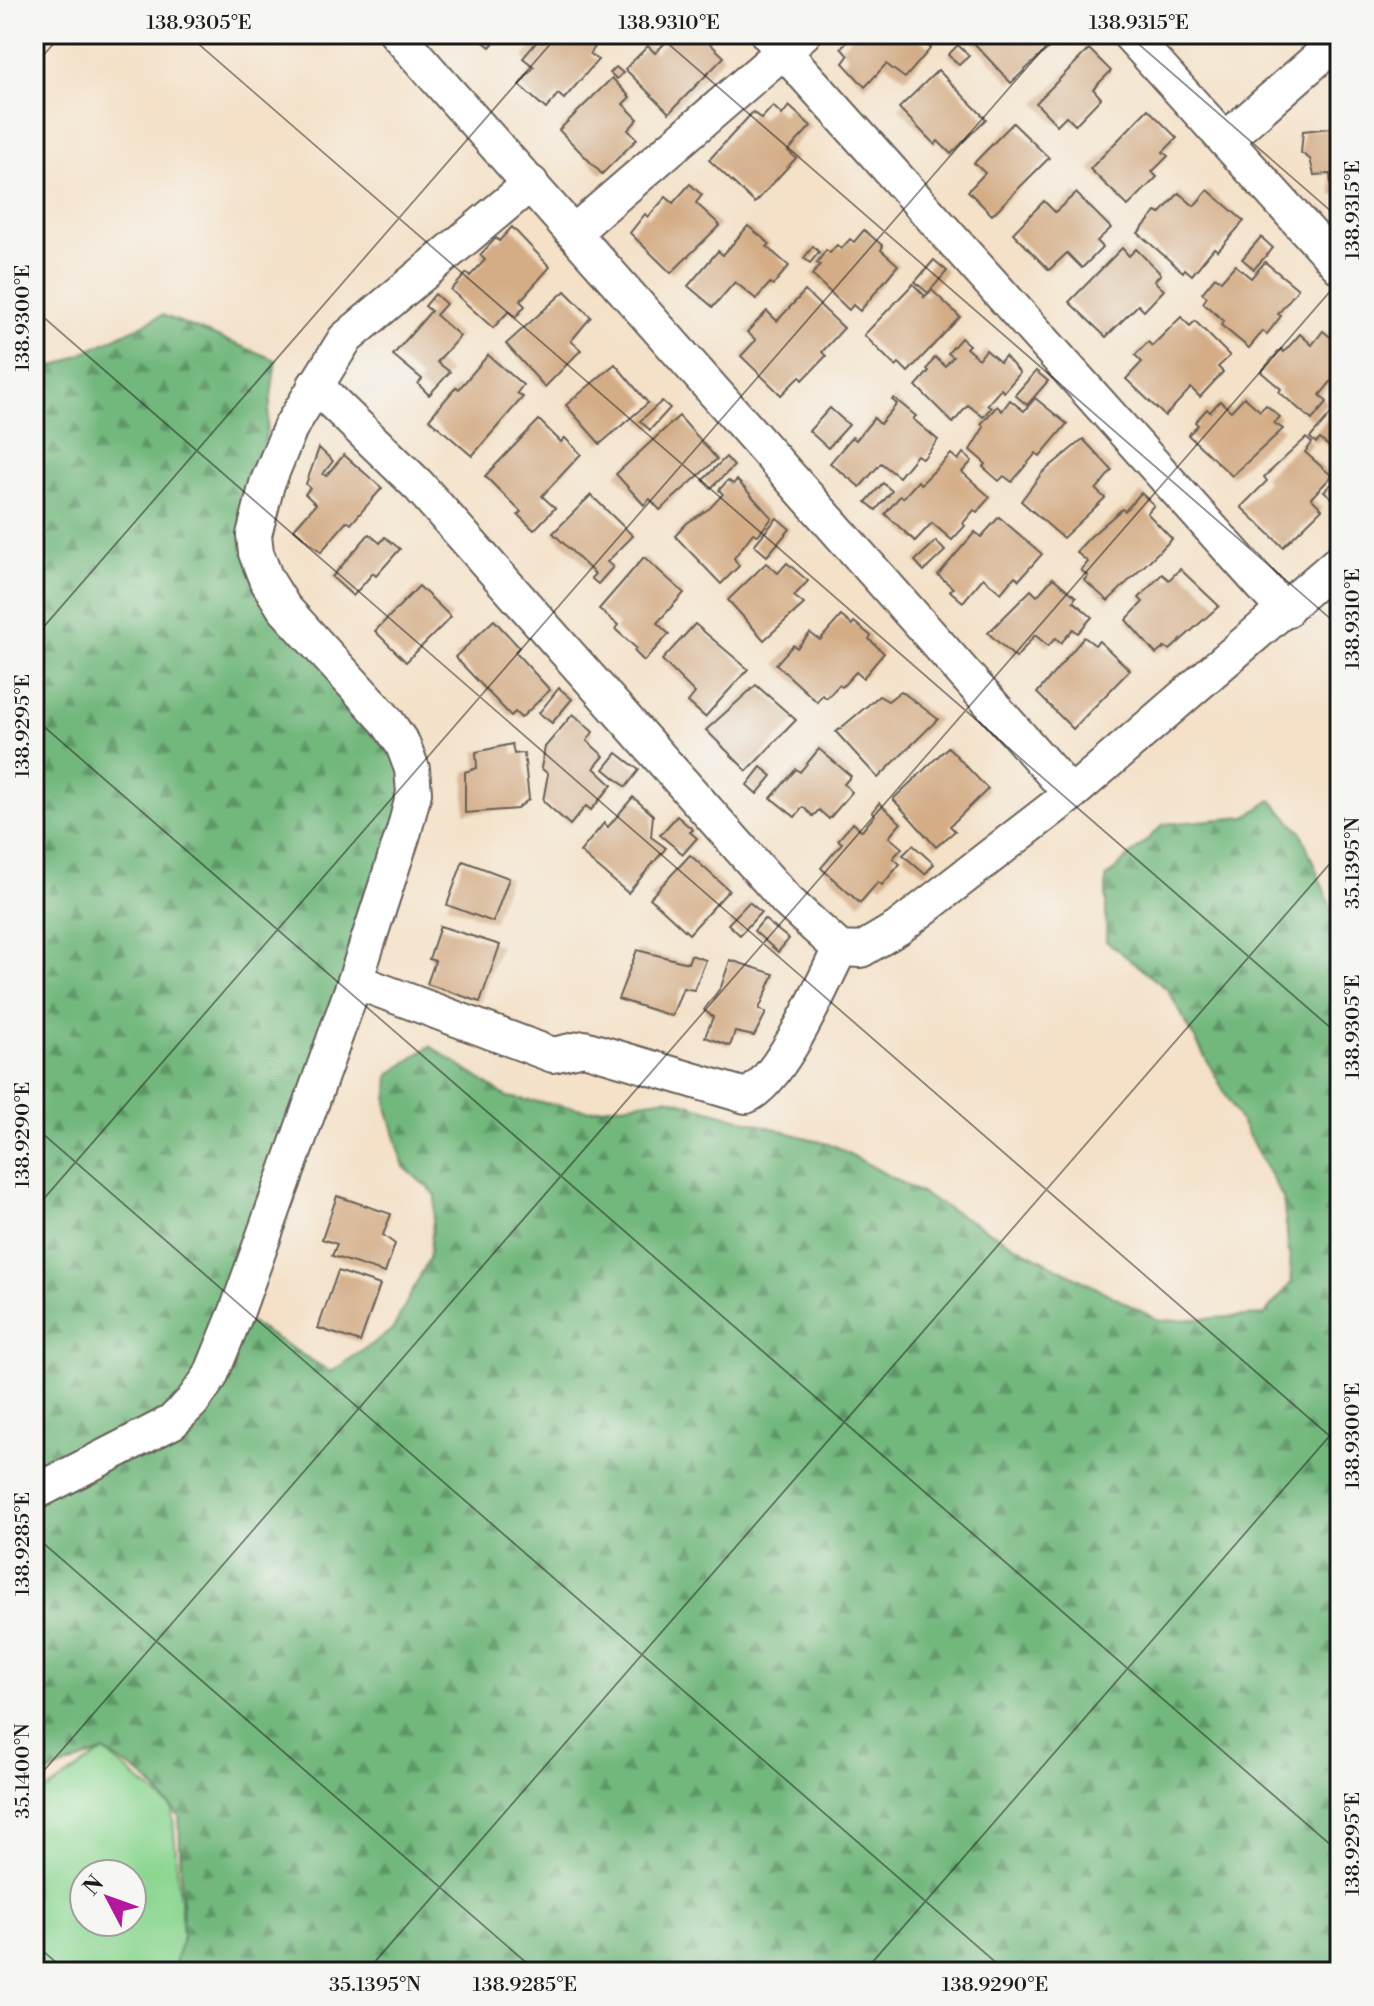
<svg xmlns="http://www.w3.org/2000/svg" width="1374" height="2006" font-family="'Libre Bodoni',serif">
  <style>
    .green { fill: #8dd793; stroke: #547a58; stroke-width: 2; fill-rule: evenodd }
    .forest { fill: url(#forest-firs); stroke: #476a4c; stroke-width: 2 }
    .building { fill: #d4ad87 }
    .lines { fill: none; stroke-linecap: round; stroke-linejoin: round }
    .street-casing { stroke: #686158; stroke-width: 38 }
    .street { stroke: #fff; stroke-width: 34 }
    .ticks { fill: none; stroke: #1c1c1c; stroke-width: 2; stroke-opacity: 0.45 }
    .neatline { fill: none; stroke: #1c1c1c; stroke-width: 3 }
    .ticks-label { font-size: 20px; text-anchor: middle; fill: #1c1c1c }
  </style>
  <defs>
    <pattern id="forest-firs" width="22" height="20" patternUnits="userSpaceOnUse" patternTransform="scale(2)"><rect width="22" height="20" fill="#72b87d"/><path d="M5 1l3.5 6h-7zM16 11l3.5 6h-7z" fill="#5d9566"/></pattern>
  </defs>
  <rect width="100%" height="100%" fill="#f6f6f2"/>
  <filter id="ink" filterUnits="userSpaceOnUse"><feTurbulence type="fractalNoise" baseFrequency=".0125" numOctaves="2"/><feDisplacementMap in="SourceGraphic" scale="16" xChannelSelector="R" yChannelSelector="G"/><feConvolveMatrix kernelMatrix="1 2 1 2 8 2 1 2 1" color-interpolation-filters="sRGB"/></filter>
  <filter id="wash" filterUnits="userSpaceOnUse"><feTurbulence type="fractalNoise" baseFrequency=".006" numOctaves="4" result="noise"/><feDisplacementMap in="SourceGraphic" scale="32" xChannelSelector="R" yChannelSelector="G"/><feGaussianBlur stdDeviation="1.8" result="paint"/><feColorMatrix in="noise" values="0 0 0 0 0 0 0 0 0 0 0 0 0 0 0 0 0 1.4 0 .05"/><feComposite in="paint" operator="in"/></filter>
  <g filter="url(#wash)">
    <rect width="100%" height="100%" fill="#f4e1c7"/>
    <path class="green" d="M104,1751L172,1808L183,1936L173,1972H34V1799ZM84,1874H132V1922H84Z"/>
    <polygon class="forest" points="162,315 276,360 265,441 256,553 386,720 414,793 244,1319 331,1372 393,1329 429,1258 436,1195 404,1167 387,1107 389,1075 430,1046 507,1097 589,1110 667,1098 835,1146 1014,1245 1160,1321 1264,1315 1292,1282 1283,1198 1168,990 1106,941 1106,878 1164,824 1246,817 1271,800 1301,832 1340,930 1340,1972 173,1972 183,1936 179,1816 143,1776 104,1751 46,1774 34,1786 34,367 59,365"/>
    <g id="blocks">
      <g class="building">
        <polygon points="474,34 501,34 490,47"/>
        <polygon points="549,34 580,34 595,47 590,54 598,60 564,99 558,94 546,109 519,85 534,67 523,58 539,39 542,42"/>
        <polygon points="602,34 625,34 613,45"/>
        <polygon points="674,34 700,34 724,57 669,113 625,69 648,46 655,53"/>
        <polygon points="854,34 913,34 931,48 905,78 886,64 865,87 843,63 848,56 841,48"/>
        <polygon points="982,34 1045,34 1054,43 1011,83 973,42"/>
        <polygon points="958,45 969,56 959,65 948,55"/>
        <polygon points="1089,49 1111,71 1093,89 1101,98 1075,125 1066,116 1057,125 1036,103"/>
        <polygon points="616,67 623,73 617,79 610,73"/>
        <polygon points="938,70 986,119 951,154 938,141 935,145 899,108"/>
        <polygon points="612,78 630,97 623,104 638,119 628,130 637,139 602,174 559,130"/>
        <polygon points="773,106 782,115 789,106 811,126 788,151 796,158 755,203 709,160 753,112 761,119"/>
        <polygon points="1148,109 1177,138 1163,152 1168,156 1152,172 1157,177 1128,206 1090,169"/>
        <polygon points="1013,123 1049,158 992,215 968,191 985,173 974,163"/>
        <polygon points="1340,127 1340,195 1332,195 1330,174 1314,175 1310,159 1301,153 1303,131"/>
        <polygon points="690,184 702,195 696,203 720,225 671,273 630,233 645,214 648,217 666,197 673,203"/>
        <polygon points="1208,190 1244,221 1218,251 1214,248 1192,275 1185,269 1183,272 1138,233 1156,212 1160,214 1179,193 1194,206"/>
        <polygon points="1076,193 1111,228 1097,241 1103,247 1082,268 1067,253 1049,270 1013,233 1044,201 1055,212"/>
        <polygon points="748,226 770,244 767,247 789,266 773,285 770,283 756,299 735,282 713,307 688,286 718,251 723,255"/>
        <polygon points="512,227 550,267 520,301 525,306 516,317 509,311 493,328 451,290 467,273 470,276 485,260 480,255 496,238 499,241"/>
        <polygon points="864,230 883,246 881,250 898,265 860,311 853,305 849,310 812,275 820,265 817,263 826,250 830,253 837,245 841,249 850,239 854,242"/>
        <polygon points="1261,237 1273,248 1254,269 1242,259"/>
        <polygon points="813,246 819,252 810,263 804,258"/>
        <polygon points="1122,248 1129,256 1136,249 1161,274 1154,281 1164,290 1144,311 1138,305 1106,337 1069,302"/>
        <polygon points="934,260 947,271 928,293 915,282"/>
        <polygon points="1265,262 1298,289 1278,314 1281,316 1267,334 1263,331 1249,348 1221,325 1224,321 1203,303 1207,297 1202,293 1215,277 1221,281 1235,265 1251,278"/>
        <polygon points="913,284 925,296 923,298 932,290 960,317 908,372 899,363 896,367 864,335"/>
        <polygon points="565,291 591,317 571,341 581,350 545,387 506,344"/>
        <polygon points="805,291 844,328 822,352 826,356 803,380 800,376 781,395 741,356 756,340 747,332 767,311 777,321"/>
        <polygon points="435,294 446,304 436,315 460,336 437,362 450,372 429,395 418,384 422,379 393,355 431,311 425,306"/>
        <polygon points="1181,317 1190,326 1195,321 1230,356 1218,367 1223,372 1200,397 1191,388 1165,416 1126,379 1142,362 1135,355 1148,342 1152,346"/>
        <polygon points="1323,331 1340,345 1340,371 1320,395 1327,402 1312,420 1279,392 1281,389 1261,372 1281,349 1284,352 1300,334 1312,345"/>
        <polygon points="961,338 969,345 966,348 979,359 986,350 1000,362 1005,356 1020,373 1004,392 1001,389 987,405 991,408 983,417 968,405 953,423 916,386 929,371 927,369 935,357 945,366 953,357 948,353"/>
        <polygon points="488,355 523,385 517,393 523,397 472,456 429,419 456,387 459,389"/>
        <polygon points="615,364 648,403 600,444 566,405"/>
        <polygon points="1036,371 1048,381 1027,405 1015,395"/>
        <polygon points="1244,397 1260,411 1266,405 1280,417 1274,423 1283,429 1232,476 1188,435 1198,425 1195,422 1207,409 1210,412 1220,401 1231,411"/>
        <polygon points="894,398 916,416 913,419 938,440 923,459 917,455 899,477 881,463 860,487 830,463 852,437 856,440 874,418 880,424 897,404 892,400"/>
        <polygon points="1035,398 1067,424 1040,456 1036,453 1012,482 1004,476 999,481 983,467 986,464 970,450 984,427 981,424 997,406 1002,411 1010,400 1024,411"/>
        <polygon points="662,401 670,408 650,430 640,421"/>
        <polygon points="830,408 849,425 828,448 809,431"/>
        <polygon points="1340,411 1340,456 1320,439 1316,443 1310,438 1331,414 1335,417"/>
        <polygon points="679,416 717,459 660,510 650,499 644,505 616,474"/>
        <polygon points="539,420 561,442 565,438 581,454 542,496 555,508 534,530 518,515 521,512 485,476"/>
        <polygon points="1306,438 1312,443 1305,452 1332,476 1311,498 1322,509 1283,547 1241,507 1267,481 1264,477"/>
        <polygon points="1083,439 1112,470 1096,490 1105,498 1063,538 1021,501 1042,473"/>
        <polygon points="319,448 333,461 323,474 326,476 344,455 382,488 351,524 347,521 321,552 294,529 316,504 305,494 310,488 306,484"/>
        <polygon points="963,453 972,461 962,472 990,497 977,512 974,510 963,523 965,526 952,540 932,523 915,541 885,514 900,496 903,498 918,481 921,484 951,454 958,460"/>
        <polygon points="726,457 734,466 711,488 703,480"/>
        <polygon points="728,480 733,484 737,480 772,518 758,535 753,533 734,558 739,566 721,584 675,536 687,523 710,508 723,494 719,490"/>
        <polygon points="1335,481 1340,485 1340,505 1324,491"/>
        <polygon points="883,483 892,491 876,510 866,502"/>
        <polygon points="1141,493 1154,505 1147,513 1172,539 1108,601 1084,580 1088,576 1081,570 1088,562 1076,552 1090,537 1122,509 1125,511"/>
        <polygon points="591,495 633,536 607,562 613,567 598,584 591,578 595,574 553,533"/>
        <polygon points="999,517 1042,554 1019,580 1015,576 1001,593 983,578 963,602 950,591 953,588 938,575 975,532 981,537"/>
        <polygon points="777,518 790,529 767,556 754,545"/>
        <polygon points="369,534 380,543 385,537 400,549 376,576 373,573 353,596 332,577"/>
        <polygon points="936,541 945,551 924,571 915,561"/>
        <polygon points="644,557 684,593 657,623 669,634 644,661 634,651 636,648 615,629 618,625 599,609"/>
        <polygon points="766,563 778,573 787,563 808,581 794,596 804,604 764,640 728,600"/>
        <polygon points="1180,569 1219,606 1170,650 1165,647 1156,654 1126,620 1143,602 1139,598 1162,574 1169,580"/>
        <polygon points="1053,578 1076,597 1073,601 1092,617 1078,633 1073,629 1061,643 1056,638 1048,646 1035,635 1016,658 988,633 1031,590 1037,596"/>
        <polygon points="419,586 451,617 406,662 375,631"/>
        <polygon points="841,616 852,625 854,622 871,636 869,639 884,653 863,678 856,672 842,687 839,685 827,698 822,695 817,702 776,664 793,645 797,648 810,633 820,640"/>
        <polygon points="494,620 519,647 515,652 550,690 521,718 515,712 511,716 455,657"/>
        <polygon points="695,624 748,669 705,717 688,702 695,693 662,660"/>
        <polygon points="1084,637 1095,645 1099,641 1130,670 1073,729 1037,693"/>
        <polygon points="756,685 796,720 747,771 706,730"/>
        <polygon points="559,688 572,699 552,723 539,713"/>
        <polygon points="901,691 938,719 878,778 836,732 879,696 888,701"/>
        <polygon points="573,714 593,732 587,741 604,756 594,768 612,785 591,810 586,806 570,825 543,801 548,774 541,768 545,747"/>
        <polygon points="512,744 514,754 524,753 529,799 517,809 465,813 465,772 477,768 476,752"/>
        <polygon points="948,747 988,789 950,826 955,831 936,847 893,799"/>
        <polygon points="819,749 851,776 844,784 852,792 829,819 819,810 813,816 803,807 795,817 771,798 796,769 800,772"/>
        <polygon points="617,753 639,770 626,787 604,769"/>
        <polygon points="761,767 772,776 757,794 747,785"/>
        <polygon points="633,797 653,815 651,837 666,848 628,893 580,852 604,823 608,827"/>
        <polygon points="879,803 901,823 889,837 902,848 893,858 900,864 882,885 878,882 860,903 821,868 842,843 838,840 853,823 862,831 875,815 872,812"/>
        <polygon points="677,816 693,830 690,832 697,838 683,854 660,835"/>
        <polygon points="913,845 934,864 925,874 903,855"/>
        <polygon points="690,855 729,890 689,934 650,898"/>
        <polygon points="463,861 509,878 493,922 447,905"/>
        <polygon points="749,902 761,912 740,935 728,924"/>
        <polygon points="764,919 789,939 778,952 754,931"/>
        <polygon points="440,926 500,945 480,1002 427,984 435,961 429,959"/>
        <polygon points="637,950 688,963 691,955 706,960 694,990 683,988 672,1016 618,999"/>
        <polygon points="730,960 774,974 759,1009 766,1013 754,1036 735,1032 730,1046 705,1037 713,1017 704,1010 721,987"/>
        <polygon points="337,1196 391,1214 383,1235 395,1244 385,1273 332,1256 337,1244 322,1239"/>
        <polygon points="338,1271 380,1285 360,1342 318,1328"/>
      </g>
    </g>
  </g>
  <g filter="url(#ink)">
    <use href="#blocks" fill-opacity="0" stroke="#686158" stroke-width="2"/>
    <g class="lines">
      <defs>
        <g id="street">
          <polyline points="397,34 1071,794"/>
          <polyline points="768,34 1285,611"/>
          <polyline points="1129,34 1340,267"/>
          <polyline points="1225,140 1340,39"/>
          <polyline points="574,232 803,34"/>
          <polyline points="315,385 419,486 787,901 840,949 861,950 898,928 1071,794 1340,561"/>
          <path d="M355,981L553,1055L584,1048L746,1096C782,1080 821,986 840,949"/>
          <polyline points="34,1493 172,1422 192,1402 210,1377 237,1311 355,981 404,831 414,793 412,769 403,745 386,720 284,608 266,579 256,553 254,535 267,484 290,428 345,339 531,183"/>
        </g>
      </defs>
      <use href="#street" class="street-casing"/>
      <use href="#street" class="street"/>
    </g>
  </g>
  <path class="ticks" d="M187,34L1340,1036M657,34L1340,627M1127,34L1340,219M34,66L62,34M34,309L1340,1445M34,638L559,34M34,718L1340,1853M34,1126L1007,1972M34,1210L1056,34M34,1535L537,1972M34,1782L1340,280M34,1943L67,1972M366,1972L1340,852M864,1972L1340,1424"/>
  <rect width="1374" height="2006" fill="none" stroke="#f6f6f2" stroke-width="88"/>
  <g transform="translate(108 1898) rotate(311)"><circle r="38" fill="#f6f6f2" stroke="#9f9f9c" stroke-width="2"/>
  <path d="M0-6L14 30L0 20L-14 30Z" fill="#b5179e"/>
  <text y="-12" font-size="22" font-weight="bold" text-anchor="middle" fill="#1c1c1c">N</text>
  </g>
  <rect x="44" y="44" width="1286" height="1918" class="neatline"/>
  <g class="ticks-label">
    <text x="199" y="29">138.9305°E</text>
    <text x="669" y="29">138.9310°E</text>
    <text x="1139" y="29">138.9315°E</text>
    <text transform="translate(1352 210) rotate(-90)" y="7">138.9315°E</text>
    <text transform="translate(22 318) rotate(-90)" y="7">138.9300°E</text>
    <text transform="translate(1352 619) rotate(-90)" y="7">138.9310°E</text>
    <text transform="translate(22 726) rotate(-90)" y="7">138.9295°E</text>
    <text transform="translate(1352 863) rotate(-90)" y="7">35.1395°N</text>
    <text transform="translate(1352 1027) rotate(-90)" y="7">138.9305°E</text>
    <text transform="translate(22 1135) rotate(-90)" y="7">138.9290°E</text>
    <text transform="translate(1352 1436) rotate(-90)" y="7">138.9300°E</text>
    <text transform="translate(22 1544) rotate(-90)" y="7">138.9285°E</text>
    <text transform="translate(22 1771) rotate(-90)" y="7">35.1400°N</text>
    <text transform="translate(1352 1844) rotate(-90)" y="7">138.9295°E</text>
    <text x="375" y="1991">35.1395°N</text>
    <text x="525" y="1991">138.9285°E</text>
    <text x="995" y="1991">138.9290°E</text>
  </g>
</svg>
